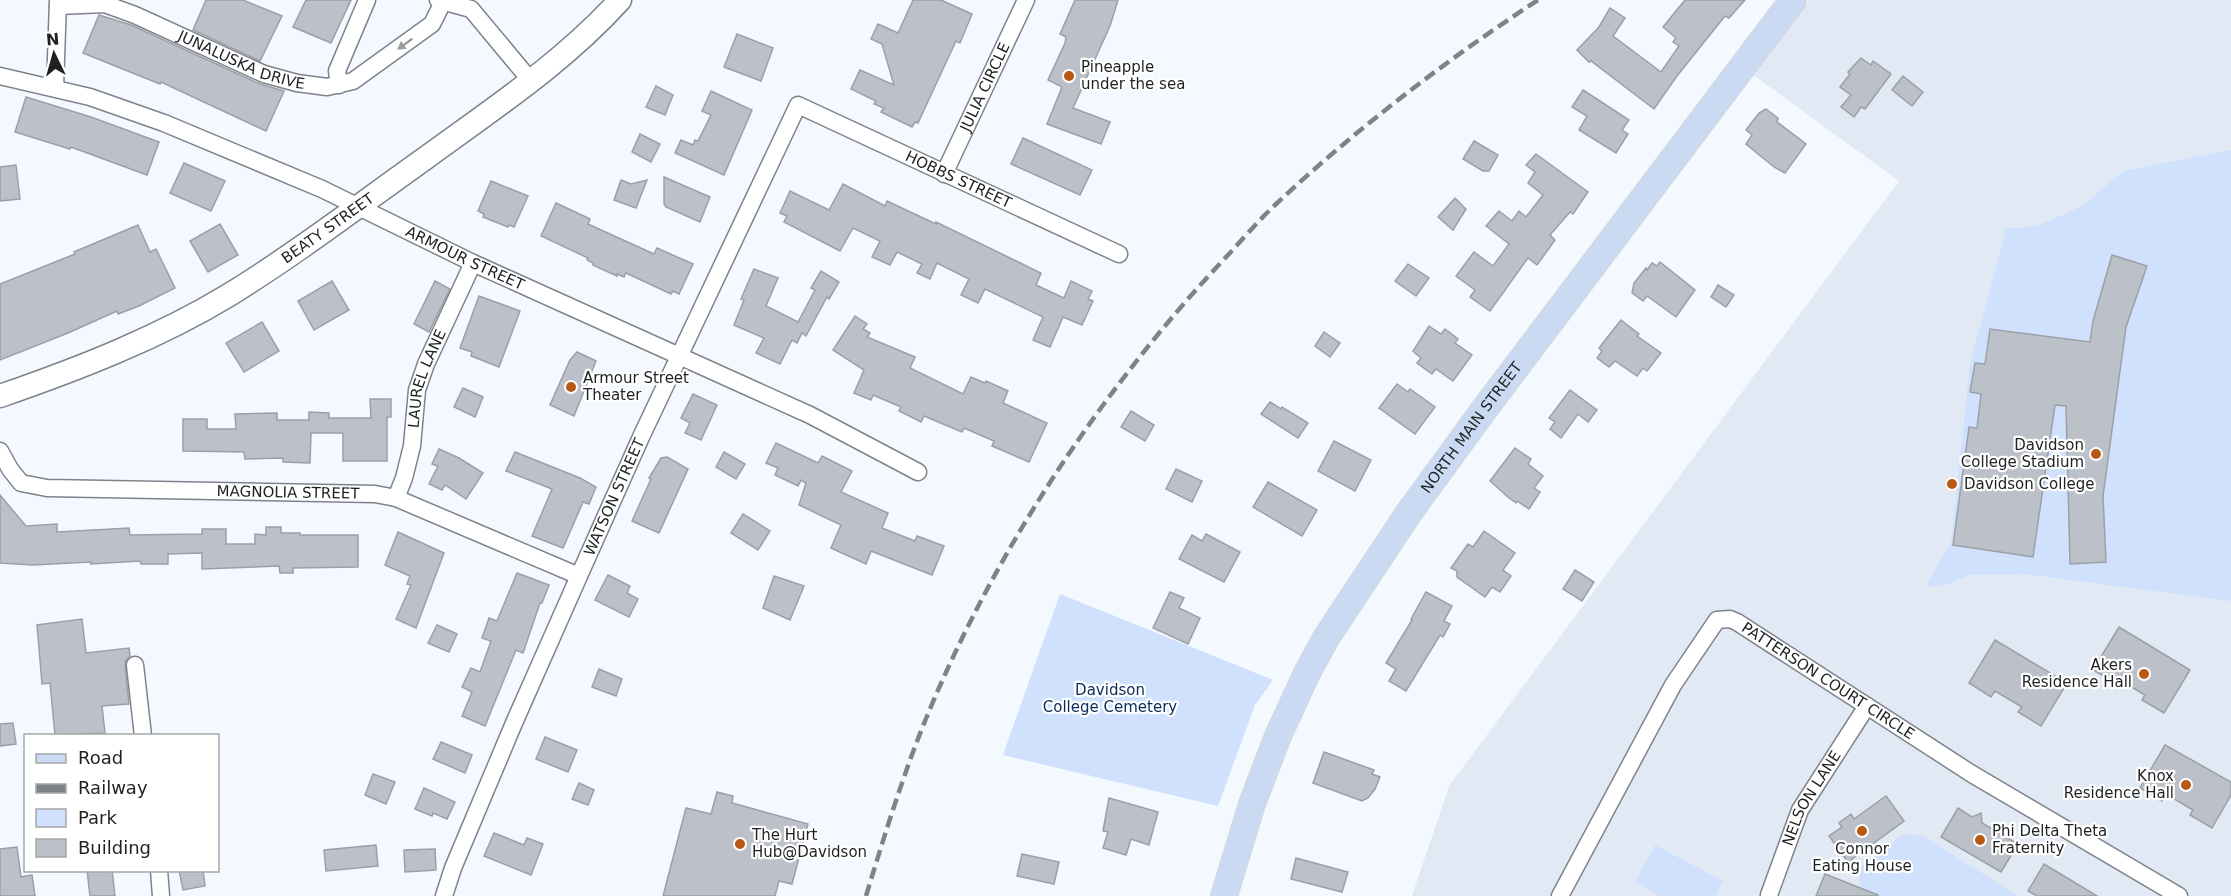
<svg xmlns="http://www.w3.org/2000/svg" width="2231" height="896" font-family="'DejaVu Sans',sans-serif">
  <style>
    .built { fill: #e1e9f4 }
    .green { fill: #cfe1fd }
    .building { fill: #bcc1c9; stroke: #9ba0a7; stroke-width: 1.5 }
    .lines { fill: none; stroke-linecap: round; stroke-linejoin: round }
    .street-casing { stroke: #7e838b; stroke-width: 19 }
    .secondary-casing { stroke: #7e838b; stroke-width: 25 }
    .primary-casing { stroke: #d6d7d7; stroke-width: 28 }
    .street { stroke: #fff; stroke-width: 16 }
    .secondary { stroke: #fff; stroke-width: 22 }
    .primary { stroke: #cadaf3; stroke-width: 26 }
    .rail { stroke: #7f8286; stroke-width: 4.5; stroke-dasharray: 12 6; stroke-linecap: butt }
    .oneway { fill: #9a9b9c }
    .poi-dot { fill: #b85815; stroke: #fff; stroke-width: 2 }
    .labels { text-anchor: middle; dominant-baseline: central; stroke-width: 4.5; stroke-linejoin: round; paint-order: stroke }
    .street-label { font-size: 15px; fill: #1e2022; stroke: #fff }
    .poi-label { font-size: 15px; fill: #1e2022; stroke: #fff; text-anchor: start }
    .park-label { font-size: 15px; fill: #0b2b5a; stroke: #fff }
  </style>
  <rect width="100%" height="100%" fill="#f4f8ff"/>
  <polygon class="built" points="1809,0 2231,0 2231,896 1412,896 1449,786 1899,181 1752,74"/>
  <g class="green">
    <polygon points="2231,150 2231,601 2024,574 1969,575 1951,583 1934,587 1926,584 1951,544 1970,364 2006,229 2037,226 2082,206 2123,171"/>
    <polygon points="1060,594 1273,680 1255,705 1218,806 1003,755"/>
    <polygon points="1904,834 1923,836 2018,896 1863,896 1859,881 1860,867"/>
    <polygon points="1655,845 1723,881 1715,896 1660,896 1635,882"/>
  </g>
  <g class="building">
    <polygon points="206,0 243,0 282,16 260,61 193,30"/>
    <polygon points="306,0 351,0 331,43 293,27"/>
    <polygon points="913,0 941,0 972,14 960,43 956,41 918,123 915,122 912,127 881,112 884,108 874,104 876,101 851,89 860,70 894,85 882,44 871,39 878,24 898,33"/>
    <polygon points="1075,0 1118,0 1110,26 1073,108 1110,122 1101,144 1047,124 1062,87 1048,80 1065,43 1066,37 1060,34"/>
    <polygon points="1685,0 1745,0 1729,18 1725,16 1677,76 1654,109 1591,61 1589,62 1577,50 1599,27 1610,8 1625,18 1613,36 1661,72 1679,46 1673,42 1676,38 1663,27"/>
    <polygon points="99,15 131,25 260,84 284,91 266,131 161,82 160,84 83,53"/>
    <polygon points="737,34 773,48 761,81 724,67"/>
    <polygon points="1861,58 1871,65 1873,61 1891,74 1865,109 1861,107 1854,117 1841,107 1851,95 1840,87 1850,74 1848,72"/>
    <polygon points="1903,76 1923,92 1912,106 1892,90"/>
    <polygon points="656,86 673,95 665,115 646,107"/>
    <polygon points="1583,90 1629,120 1622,130 1628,134 1616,153 1579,130 1587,116 1572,107"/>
    <polygon points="711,91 752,110 724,175 675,153 681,140 693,145 695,140 698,141 711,115 702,111"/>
    <polygon points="26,97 91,117 159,142 147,175 71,147 70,149 15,132"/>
    <polygon points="1766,109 1778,118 1777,122 1806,144 1785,173 1774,167 1746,144 1752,135 1746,130 1759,113"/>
    <polygon points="640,134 660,144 651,162 632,152"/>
    <polygon points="1023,138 1092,170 1080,195 1011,164"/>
    <polygon points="1474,141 1498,155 1489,171 1483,171 1463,159"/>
    <polygon points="1536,154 1588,192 1573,214 1570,212 1550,235 1555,240 1537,265 1528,258 1490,311 1470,297 1475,290 1456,276 1474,252 1493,266 1509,244 1486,226 1499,211 1512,221 1519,211 1526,217 1543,195 1528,183 1535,172 1526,165"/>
    <polygon points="184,163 225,181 211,211 170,193"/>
    <polygon points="16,165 20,199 0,201 0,167"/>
    <polygon points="664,177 710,197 700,222 666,207 664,204"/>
    <polygon points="621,180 631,184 647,180 636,208 614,200"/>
    <polygon points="491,181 528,196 514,227 509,225 508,227 483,217 484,214 478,211"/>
    <polygon points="843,184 885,206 887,201 936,224 936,222 1041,273 1036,285 1064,298 1071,281 1092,291 1088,299 1093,301 1082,325 1063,317 1050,347 1033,340 1043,317 985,289 978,303 961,295 969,279 937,263 930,279 917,273 922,264 897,252 890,265 872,257 880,241 853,228 840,251 784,222 787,216 780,213 790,191 829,210"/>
    <polygon points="1455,198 1466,209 1453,230 1438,217"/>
    <polygon points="556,203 590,219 588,224 654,254 657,248 693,264 679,294 673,291 671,294 626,273 624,277 617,274 617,276 593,265 593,263 587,260 588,258 541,236"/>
    <polygon points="220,224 238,255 208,272 190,241"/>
    <polygon points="138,225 150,252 156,249 175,288 139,306 118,314 117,311 68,333 0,360 0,284 75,254 74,252"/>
    <polygon points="2112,255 2147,266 2126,327 2103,496 2106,562 2070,564 2066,406 2055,405 2033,557 1953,545 1969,427 1977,428 1981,394 1970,392 1975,363 1985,364 1990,329 2090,342 2093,321"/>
    <polygon points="1660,262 1695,290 1676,317 1647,296 1643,301 1632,293 1634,283 1646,268 1647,270 1652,263 1657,266"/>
    <polygon points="1408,264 1429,278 1416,296 1395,281"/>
    <polygon points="754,269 778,278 766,306 798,322 815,290 811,288 821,271 839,282 829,299 827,297 806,336 802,333 797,343 792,340 780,364 756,353 764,338 734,325 744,300 741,299"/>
    <polygon points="332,281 349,310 314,330 298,301"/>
    <polygon points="435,281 450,289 429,332 414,324"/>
    <polygon points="1718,285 1734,295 1726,307 1711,297"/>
    <polygon points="479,296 520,311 499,367 471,356 472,352 460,348"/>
    <polygon points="855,316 867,324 863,329 870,333 867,337 915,357 910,368 963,394 971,377 985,383 986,381 1008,391 1003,403 1047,423 1029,462 992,446 994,441 964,428 962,432 924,416 921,422 899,411 901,407 873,395 871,400 854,393 864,370 833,350"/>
    <polygon points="1621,320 1639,334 1637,336 1661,353 1647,371 1643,368 1637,376 1615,361 1609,367 1597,358 1602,351 1599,348"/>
    <polygon points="262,322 279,351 244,372 226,343"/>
    <polygon points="1429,326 1441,334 1445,329 1458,339 1455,343 1472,355 1453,381 1436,369 1432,374 1417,363 1421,358 1413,351"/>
    <polygon points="1324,332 1340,343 1330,357 1315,346"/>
    <polygon points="577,352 596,361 574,416 550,405 570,360"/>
    <polygon points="1397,384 1408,392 1410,389 1435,407 1415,434 1379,408"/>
    <polygon points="463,388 483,397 475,417 454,407"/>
    <polygon points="1570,390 1597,410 1588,422 1578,414 1561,438 1550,429 1555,422 1549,418"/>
    <polygon points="693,394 717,405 701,440 685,433 690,423 681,418"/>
    <polygon points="370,399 391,399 391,417 387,417 387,461 343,461 343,433 311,433 310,463 283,462 283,458 245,459 244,452 183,451 183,419 207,419 207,429 236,429 235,414 277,413 277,420 309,420 309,412 329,413 329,418 371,418"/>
    <polygon points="1270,402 1281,409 1282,407 1308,423 1298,438 1261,414"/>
    <polygon points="1131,411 1154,425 1145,441 1121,427"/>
    <polygon points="1334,441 1371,460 1355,491 1318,471"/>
    <polygon points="776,443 818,463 822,456 852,471 841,492 888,513 882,528 915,541 917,536 944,546 932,575 871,551 866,564 831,548 841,525 799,505 806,483 801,480 798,486 775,475 778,468 766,463"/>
    <polygon points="1515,448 1531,459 1528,464 1543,476 1534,488 1540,492 1529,509 1517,501 1516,503 1509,498 1490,481"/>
    <polygon points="439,449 459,458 483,473 466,499 445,485 442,490 429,484 438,466 432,464"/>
    <polygon points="515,452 580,478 596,487 589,504 583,502 563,548 532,536 552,489 506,471"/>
    <polygon points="724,452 745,464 736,479 716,467"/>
    <polygon points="667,457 688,469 659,533 632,521 651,479 649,478 661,458"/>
    <polygon points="1176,469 1202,481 1192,502 1166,489"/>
    <polygon points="1268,482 1317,510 1302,536 1253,507"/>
    <polygon points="0,495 26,526 57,524 57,532 129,528 130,535 202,534 202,529 226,529 226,544 255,544 255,534 266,535 266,527 281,527 281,533 300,533 300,535 358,535 358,567 293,568 293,573 280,573 279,566 202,569 202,553 168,554 168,564 141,564 140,561 91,564 91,562 33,565 0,563"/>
    <polygon points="743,514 770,531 758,550 731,533"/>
    <polygon points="1484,531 1515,553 1503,570 1511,576 1500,592 1492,587 1485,597 1457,577 1457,571 1451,568 1468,544 1473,547"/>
    <polygon points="398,532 444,553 416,628 396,619 411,585 407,584 410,576 385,565"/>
    <polygon points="1206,534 1240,552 1224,582 1179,559 1192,535 1202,541"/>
    <polygon points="1575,570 1594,582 1582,601 1563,589"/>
    <polygon points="517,573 549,585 542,603 540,603 523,653 516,650 485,726 462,716 472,692 462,687 471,668 480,672 491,641 482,638 489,618 497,621"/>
    <polygon points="608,575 630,586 627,593 638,599 629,617 595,600"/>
    <polygon points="774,576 804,586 790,620 763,608"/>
    <polygon points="1170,592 1184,598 1179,608 1200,618 1188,644 1153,628"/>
    <polygon points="1426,592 1452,606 1444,621 1450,624 1443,637 1440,635 1406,691 1389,681 1396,669 1386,663 1412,620 1411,619"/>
    <polygon points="82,619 86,653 129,648 130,656 126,660 125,666 129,704 102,706 105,733 55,735 50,683 42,684 37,625"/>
    <polygon points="437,625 457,634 449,652 428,643"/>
    <polygon points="2119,627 2190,670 2164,713 2142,700 2145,695 2118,679 2116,683 2093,670"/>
    <polygon points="1995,640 2067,683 2041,726 2018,712 2022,707 1995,691 1991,697 1969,683"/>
    <polygon points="599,669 622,679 616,696 592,687"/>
    <polygon points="13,723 16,744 0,746 0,724"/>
    <polygon points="545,737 577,750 568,772 536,759"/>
    <polygon points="441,742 472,755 465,773 433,759"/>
    <polygon points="2165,745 2231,782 2231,795 2212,828 2190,815 2193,810 2166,794 2162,801 2140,788"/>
    <polygon points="1324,752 1374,770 1372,774 1380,777 1375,789 1368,798 1362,801 1313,783"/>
    <polygon points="373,774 395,782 386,804 365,795"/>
    <polygon points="579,783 594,790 588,805 572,799"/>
    <polygon points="424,788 455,802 447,819 433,813 432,816 415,809"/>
    <polygon points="717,792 733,796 732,803 808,824 792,884 779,881 775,896 663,896 686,808 711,814"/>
    <polygon points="1886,796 1904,821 1848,862 1829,836 1842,827 1839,823 1851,814 1854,819"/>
    <polygon points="1109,798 1158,812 1149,845 1131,839 1126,855 1103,848 1108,832 1103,831"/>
    <polygon points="1958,808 1972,817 1981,813 1982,823 2018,844 2001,872 1941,837"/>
    <polygon points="494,833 524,845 527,838 543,844 531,875 484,856"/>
    <polygon points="376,845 378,866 326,871 324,850"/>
    <polygon points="17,847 21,877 32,875 35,896 0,896 0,849"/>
    <polygon points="435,849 436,870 405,872 404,850"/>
    <polygon points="1022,854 1059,862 1054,884 1017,876"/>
    <polygon points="1296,858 1348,872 1342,892 1291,879"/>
    <polygon points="2044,864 2097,896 2037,896 2028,891"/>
    <polygon points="87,870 112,870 115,896 90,896"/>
    <polygon points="179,870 203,870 205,886 183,890"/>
    <polygon points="1825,874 1878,895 1878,896 1816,896"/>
  </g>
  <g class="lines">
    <defs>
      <g id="street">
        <polyline points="438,0 471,9 531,81"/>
        <path id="s1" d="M58,6L105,4L135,15L264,74L297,83L327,87L353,81L432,24L443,2"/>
        <path id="s2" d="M0,76L90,97L164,123L322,189L473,263L810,415L918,472"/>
        <polyline points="339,85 337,71 367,0"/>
        <polyline points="55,88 58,0"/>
        <path id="s3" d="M944,174L1026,0"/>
        <path id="s4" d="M0,451L10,469L21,483L47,488L375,494L396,498L579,576"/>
        <path id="s5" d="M396,498L404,478L412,446L417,390L426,364L473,263"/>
        <polyline points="135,665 143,736"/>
        <polyline points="159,870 161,896"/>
        <path id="s6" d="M1769,895L1800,810L1867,706"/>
        <path id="s7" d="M444,896L453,868L514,723L579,576L641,437L798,105L1119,254"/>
        <path id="s8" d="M1560,896L1673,685L1717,620L1730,619L1737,622L1972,774L2179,896"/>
      </g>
      <g id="secondary">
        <path id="s9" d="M0,396C78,369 158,338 229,295C297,253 361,204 427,157C494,108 564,62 620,0"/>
      </g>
      <g id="primary">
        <path id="s10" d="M1224,896L1252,804L1278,736L1307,673L1326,638L1408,514L1483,411L1793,0"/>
      </g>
    </defs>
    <use href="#street" class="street-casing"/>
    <use href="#secondary" class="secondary-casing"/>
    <use href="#primary" class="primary-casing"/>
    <use href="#street" class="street"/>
    <use href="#secondary" class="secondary"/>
    <use href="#primary" class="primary"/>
    <path class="rail" d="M866,896C884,837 902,778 925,721C994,552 1102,388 1228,255C1243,239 1258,221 1275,205C1356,129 1445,61 1538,0"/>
  </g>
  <defs><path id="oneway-solid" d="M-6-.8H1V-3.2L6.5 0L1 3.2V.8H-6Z" transform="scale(1.5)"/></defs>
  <use class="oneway" href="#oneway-solid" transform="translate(405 44) rotate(144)"/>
  <g class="poi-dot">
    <circle cx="1069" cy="76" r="6"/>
    <circle cx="571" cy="387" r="6"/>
    <circle cx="2096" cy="454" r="6"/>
    <circle cx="1952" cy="484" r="6"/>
    <circle cx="2144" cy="674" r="6"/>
    <circle cx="2186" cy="785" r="6"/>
    <circle cx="1862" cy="831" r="6"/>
    <circle cx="1980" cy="840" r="6"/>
    <circle cx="740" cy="844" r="6"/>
  </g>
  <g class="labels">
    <g class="street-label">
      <text stroke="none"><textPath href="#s1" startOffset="195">JUNALUSKA DRIVE</textPath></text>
      <text stroke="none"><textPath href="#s3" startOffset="96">JULIA CIRCLE</textPath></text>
      <text stroke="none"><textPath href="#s7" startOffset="1044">HOBBS STREET</textPath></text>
      <text stroke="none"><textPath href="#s9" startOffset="370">BEATY STREET</textPath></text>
      <text stroke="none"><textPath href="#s2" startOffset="501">ARMOUR STREET</textPath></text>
      <text stroke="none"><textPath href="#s5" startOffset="124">LAUREL LANE</textPath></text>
      <text stroke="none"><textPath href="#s10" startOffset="534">NORTH MAIN STREET</textPath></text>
      <text stroke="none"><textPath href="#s4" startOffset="306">MAGNOLIA STREET</textPath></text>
      <text stroke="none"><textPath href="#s7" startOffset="434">WATSON STREET</textPath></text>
      <text stroke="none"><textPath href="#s8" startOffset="447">PATTERSON COURT CIRCLE</textPath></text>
      <text stroke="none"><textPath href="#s6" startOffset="106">NELSON LANE</textPath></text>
    </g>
    <g class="poi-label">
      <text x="1081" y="67">Pineapple<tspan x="1081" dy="17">under the sea</tspan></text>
      <text x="583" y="378">Armour Street<tspan x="583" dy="17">Theater</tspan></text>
      <text x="2084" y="445" text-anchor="end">Davidson<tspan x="2084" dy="17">College Stadium</tspan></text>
      <text x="1964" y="484">Davidson College</text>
      <text x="2132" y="665" text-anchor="end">Akers<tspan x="2132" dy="17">Residence Hall</tspan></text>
      <text x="2174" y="776" text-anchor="end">Knox<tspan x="2174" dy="17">Residence Hall</tspan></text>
      <text x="1992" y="831">Phi Delta Theta<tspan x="1992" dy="17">Fraternity</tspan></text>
      <text x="752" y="835">The Hurt<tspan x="752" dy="17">Hub@Davidson</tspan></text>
      <text x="1862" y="849" text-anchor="middle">Connor<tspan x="1862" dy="17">Eating House</tspan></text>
    </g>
    <g class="park-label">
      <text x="1110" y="690">Davidson<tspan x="1110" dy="17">College Cemetery</tspan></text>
    </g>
  </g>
  <rect x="24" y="734" width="195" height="138" fill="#ffffff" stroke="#a5a6a7" stroke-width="1.5"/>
  <rect x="36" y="754" width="30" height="9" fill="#cadaf3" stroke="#a5a6a7" stroke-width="1.5"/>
  <text x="78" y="764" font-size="18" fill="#1e2022">Road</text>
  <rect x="36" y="784" width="30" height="9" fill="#7f8286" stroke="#a5a6a7" stroke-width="1.5"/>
  <text x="78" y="794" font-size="18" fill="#1e2022">Railway</text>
  <rect x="36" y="809" width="30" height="18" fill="#cfe1fd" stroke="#a5a6a7" stroke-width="1.5"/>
  <text x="78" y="824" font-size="18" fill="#1e2022">Park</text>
  <rect x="36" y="839" width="30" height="18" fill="#bcc1c9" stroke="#a5a6a7" stroke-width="1.5"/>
  <text x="78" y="854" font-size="18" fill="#1e2022">Building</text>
  <g transform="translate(54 54) rotate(355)" stroke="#ffffff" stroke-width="4.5" paint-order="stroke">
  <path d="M0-4.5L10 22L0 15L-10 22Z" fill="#1e2022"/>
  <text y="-9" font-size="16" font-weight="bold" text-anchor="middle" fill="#1e2022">N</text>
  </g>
</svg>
